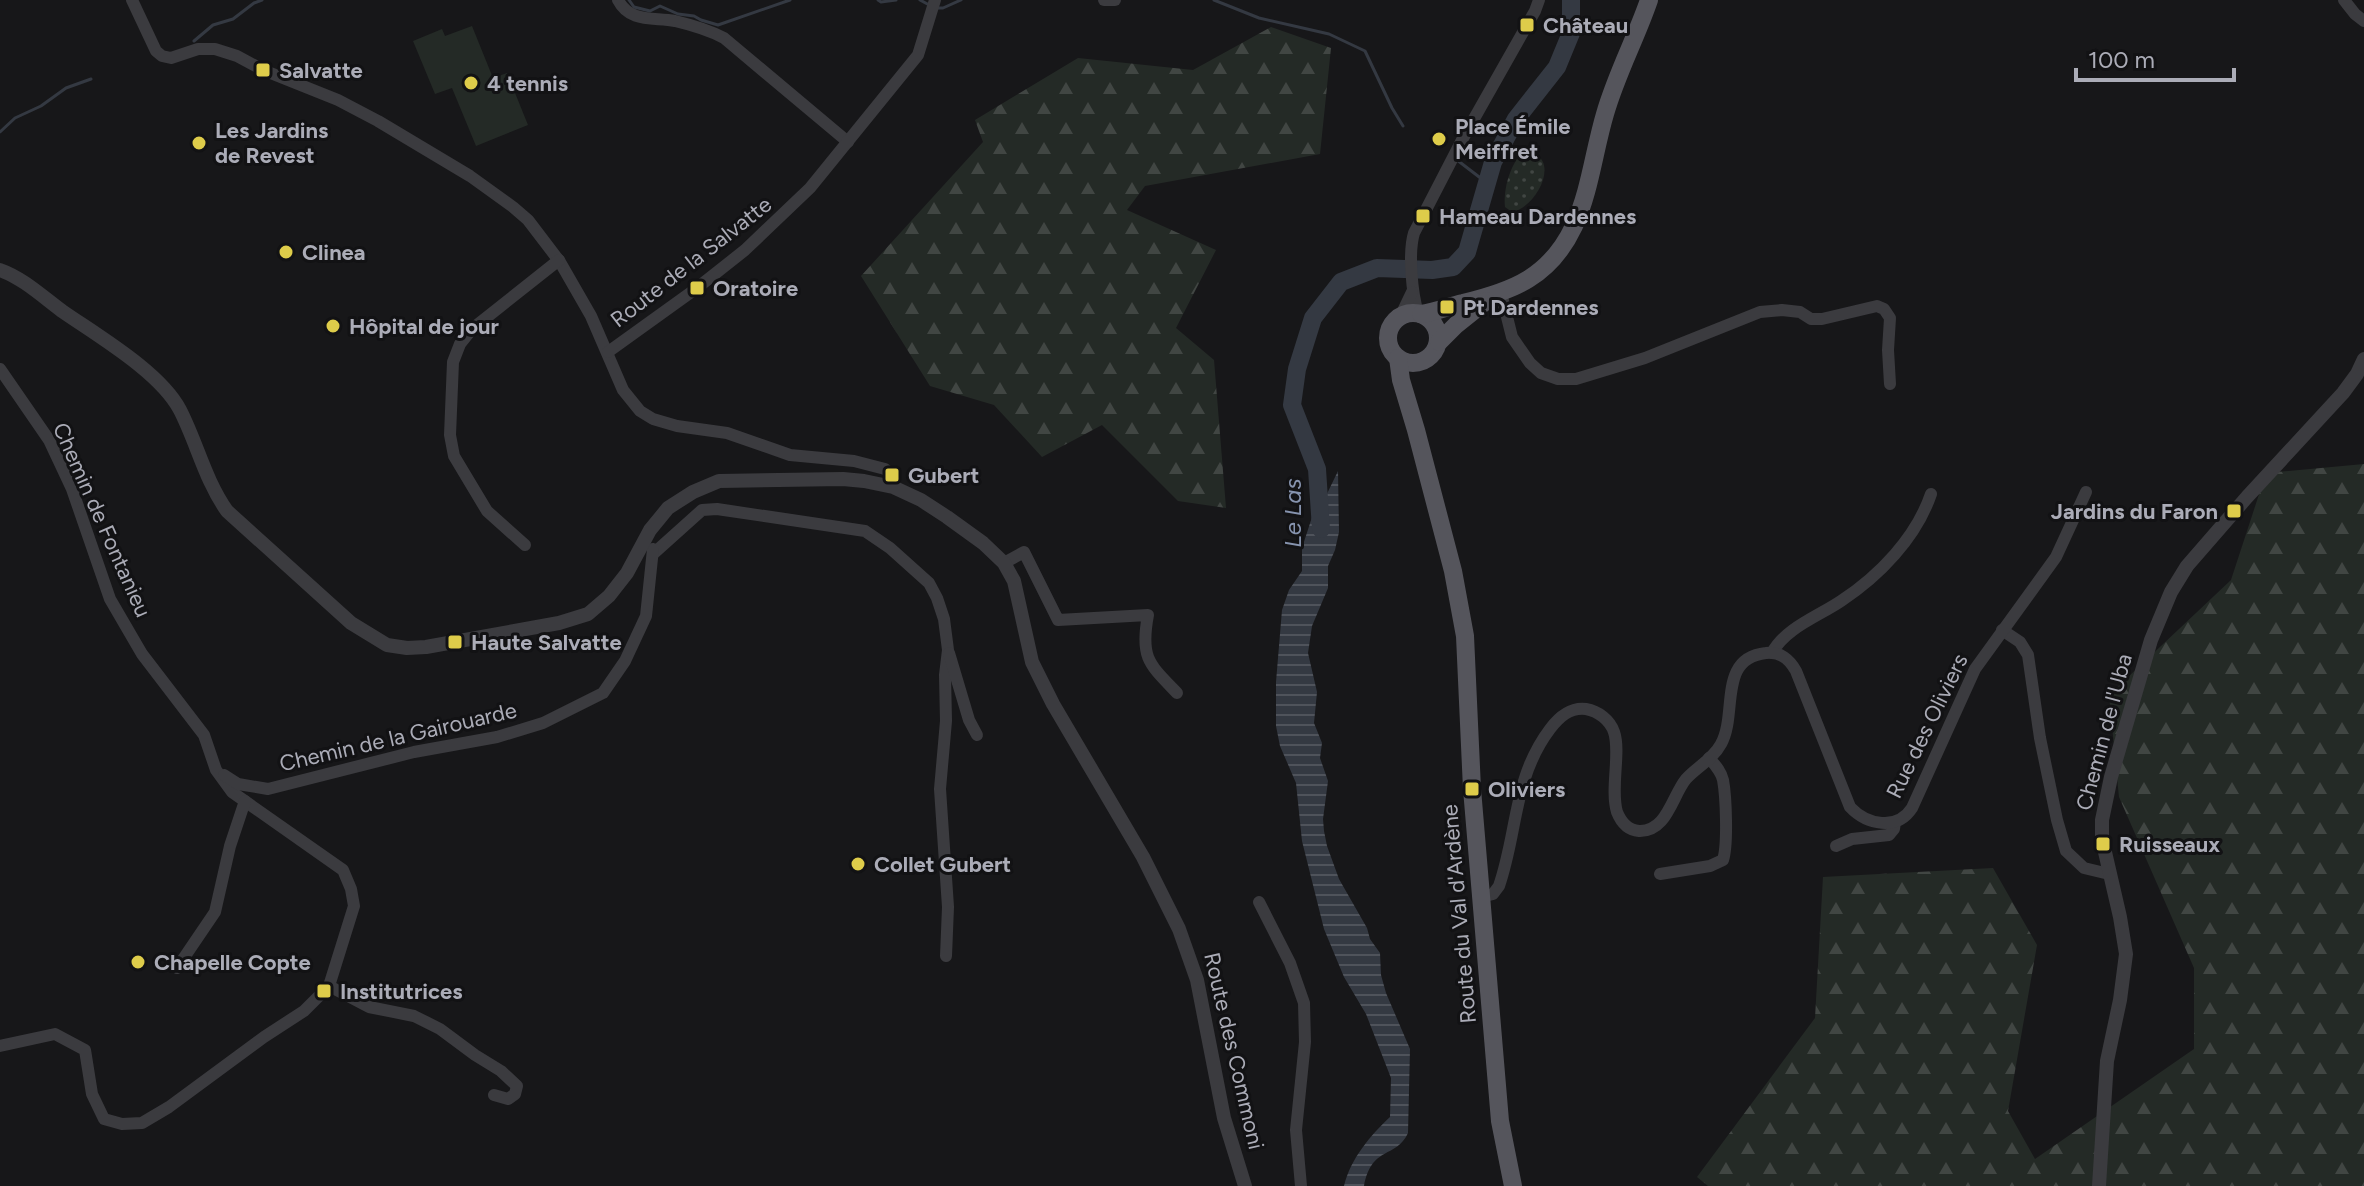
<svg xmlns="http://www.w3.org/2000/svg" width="2364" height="1186" font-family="Figtree,sans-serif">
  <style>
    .forest { fill: url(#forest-firs) }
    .park { fill: url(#park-dots) }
    .pitch { fill: #242a26 }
    .water { fill: url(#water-rules) }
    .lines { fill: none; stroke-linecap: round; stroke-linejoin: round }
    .stream { stroke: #343942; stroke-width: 3 }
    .river { stroke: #343942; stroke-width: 18 }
    .minor { stroke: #3b3b3f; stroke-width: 12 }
    .tertiary { stroke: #3b3b3f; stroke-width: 14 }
    .primary { stroke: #55555c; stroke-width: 18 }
    .poi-dot { fill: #decc4a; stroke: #121214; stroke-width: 3 }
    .labels { text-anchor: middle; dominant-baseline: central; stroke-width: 6; stroke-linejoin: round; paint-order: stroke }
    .poi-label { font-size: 22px; font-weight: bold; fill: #abacb7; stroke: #121214; text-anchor: start }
    .street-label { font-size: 22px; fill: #abacb7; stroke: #121214 }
    .water-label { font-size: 24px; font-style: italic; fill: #8693ae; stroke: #121214 }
  </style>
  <defs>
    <pattern id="forest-firs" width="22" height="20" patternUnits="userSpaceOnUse" patternTransform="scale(2)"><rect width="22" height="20" fill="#242a26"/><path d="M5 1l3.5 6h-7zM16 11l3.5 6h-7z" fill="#414643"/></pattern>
    <pattern id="park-dots" width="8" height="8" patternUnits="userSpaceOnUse" patternTransform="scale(2)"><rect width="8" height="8" fill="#242a26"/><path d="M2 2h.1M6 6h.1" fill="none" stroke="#414643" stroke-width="1.8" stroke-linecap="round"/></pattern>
    <pattern id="water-rules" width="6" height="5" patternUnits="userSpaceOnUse" patternTransform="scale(2)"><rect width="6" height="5" fill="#343942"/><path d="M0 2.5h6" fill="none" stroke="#4f535b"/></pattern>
  </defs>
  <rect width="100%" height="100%" fill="#171719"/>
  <g class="forest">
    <polygon points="1271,27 1331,48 1320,154 1145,186 1127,210 1216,250 1176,328 1214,360 1226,508 1178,501 1102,425 1042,457 994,405 930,386 861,276 983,142 975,120 1078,58 1193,70"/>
    <polygon points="2364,464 2364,1186 1708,1186 1697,1177 1815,1018 1823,877 1993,868 2037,945 2008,1111 2035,1159 2194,1049 2194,968 2119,797 2109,695 2231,580 2266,473"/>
  </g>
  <path class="park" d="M1523,152C1563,152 1540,206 1512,212L1505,207C1503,190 1510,164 1523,152Z"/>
  <polygon class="pitch" points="472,26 493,78 507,73 528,125 476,146 452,88 435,94 413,41 442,29 445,36"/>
  <path class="water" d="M1338,471L1339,532L1335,550L1328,566V588L1312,626L1308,653L1317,692L1314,723L1322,743L1320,758L1328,781L1323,819L1324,831L1327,846L1339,879L1367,928L1370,939L1380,953L1381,975L1386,993L1410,1049L1408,1133C1396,1159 1372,1145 1364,1186H1344C1351,1158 1370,1136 1390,1117L1391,1078L1366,1014L1344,977L1324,929L1302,841L1296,783L1280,746L1276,726V682L1282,610L1289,590L1302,571V548L1314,511L1324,500Z"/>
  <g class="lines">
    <g class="stream">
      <polyline points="629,0 634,7 650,11 660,6 678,14 694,16 701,20 718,25 790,0"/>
      <polyline points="878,0 881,2 896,0"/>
      <polyline points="920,0 931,6"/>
      <polyline points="1214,0 1259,18 1329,34 1365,51 1392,108 1403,126"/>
      <polyline points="938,8 943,8 961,0"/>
      <polyline points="194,41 213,25 233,19 254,3 262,0"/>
      <polyline points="0,132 15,118 41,106 66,88 91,79"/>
      <polyline points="1457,160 1487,183"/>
    </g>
    <polyline class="river" points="1321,529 1317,469 1292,405 1297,369 1313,318 1341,282 1377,268 1432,270 1453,267 1467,252 1493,162 1516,119 1557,67 1571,33 1571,0"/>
    <g class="minor">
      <polyline points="132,0 156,51 162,56 171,58 198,49 215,49 237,56 263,70 338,100 378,121 470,176 513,207 528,220 560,262 591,316 623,390 640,411 653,419 677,426 727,433 790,455 854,461 885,469 892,475 893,487"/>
      <path d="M618,0C630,23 653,17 675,21C692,25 709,30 724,38L848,142"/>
      <polyline points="1104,0 1115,0"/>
      <polyline points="2344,0 2355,14 2364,21"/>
      <polyline points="1501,293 1512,337 1530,363 1541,373 1558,379 1576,379 1645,358 1760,312 1782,310 1800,312 1811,319 1822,319 1877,306 1884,309 1890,318 1888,350 1890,384"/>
      <path d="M1418,313C1412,294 1408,253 1414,233L1462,140L1535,11L1539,0"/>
      <polyline points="1400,317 1412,292"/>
      <polyline points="608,352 697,288 745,250 810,188 918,55 935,0"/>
      <polyline points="0,369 49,440 72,489 110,599 142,654 204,735 216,770 232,792 343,870 351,889 354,906 329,986 304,1011 264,1037 169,1107 142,1123 122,1124 104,1119 92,1094 85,1050 55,1034 0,1046"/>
      <polyline points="525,545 487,511 454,456 450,435 453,362 460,344 472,329 559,260"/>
      <polyline points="653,554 702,510 717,509 865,531 890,548 929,583 937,598 944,619 948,650 945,675 946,721 940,789 948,907 946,956"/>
      <path d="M1004,563L1024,552L1058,620L1148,615C1140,658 1149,664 1177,693"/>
      <polyline points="2002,630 2020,642 2028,655 2040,738 2057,820 2066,851 2084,868 2109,874"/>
      <polyline points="949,653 969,720 977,735"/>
      <path d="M1772,653C1785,628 1819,616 1841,601C1879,576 1916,538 1931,494"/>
      <polyline points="224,775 238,784 268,789 414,752 497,737 543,723 603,693 625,661 646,616 653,549"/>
      <polyline points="1836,846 1852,839 1889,835 1894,829 1895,822"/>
      <path d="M1660,874L1710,866L1723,860C1728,845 1726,796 1723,780C1721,771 1715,765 1709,758"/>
      <path d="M1481,897L1493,894L1499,886C1518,831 1513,778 1550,729C1559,717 1570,707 1586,709C1598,711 1610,720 1614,732C1621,752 1610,789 1617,812C1621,822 1627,830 1639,831C1667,832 1672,796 1686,779C1697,767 1713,759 1721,744C1738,714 1717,658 1766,653C1780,651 1790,660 1796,671L1850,807C1867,825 1897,831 1912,808L1975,669L2056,557L2086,492"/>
      <polyline points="1259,902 1290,963 1304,1003 1305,1042 1296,1130 1301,1186"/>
      <polyline points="177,968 215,912 230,846 245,801"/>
      <polyline points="329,986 369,1007 414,1016 440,1029 475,1055 501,1071 517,1086 515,1094 508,1099 494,1095"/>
    </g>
    <g class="tertiary">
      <path d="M0,270C23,278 43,297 62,311C98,336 160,372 180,410C197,443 205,480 227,511L351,623L387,645L407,648L426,647L559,623L588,614L609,596L627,573L650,530L668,508L693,492L719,481L843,479L864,481L893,487L921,500L947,517L983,543L1004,563L1014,581L1032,662L1053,704L1143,857L1179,929L1197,980L1224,1118L1245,1186"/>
      <polyline points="2099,1186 2107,1061 2120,1000 2126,954 2120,917 2102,839 2102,820 2111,777 2151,640 2171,592 2187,566 2247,497 2343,393 2357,374 2364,359"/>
    </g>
    <g class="primary">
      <circle cx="1413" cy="338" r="25"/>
      <path d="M1421,314C1436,312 1449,306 1463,303C1513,291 1550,277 1574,226C1590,191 1594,151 1605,114C1616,75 1636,38 1649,0"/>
      <polyline points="1439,342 1456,325 1486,301"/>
      <polyline points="1398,358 1401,380 1416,430 1453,571 1465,636 1472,789 1500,1121 1513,1186"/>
    </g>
  </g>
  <g class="poi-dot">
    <rect x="1519" y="17" width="16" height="16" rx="4"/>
    <rect x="255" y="62" width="16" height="16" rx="4"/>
    <circle cx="471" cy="83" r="8"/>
    <circle cx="1439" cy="139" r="8"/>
    <circle cx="199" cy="143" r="8"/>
    <rect x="1415" y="208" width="16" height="16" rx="4"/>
    <circle cx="286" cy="252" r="8"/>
    <rect x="689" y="280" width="16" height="16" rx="4"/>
    <rect x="1439" y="299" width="16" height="16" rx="4"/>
    <circle cx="333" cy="326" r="8"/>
    <rect x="884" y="467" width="16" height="16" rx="4"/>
    <rect x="2226" y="503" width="16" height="16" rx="4"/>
    <rect x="447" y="634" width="16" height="16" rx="4"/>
    <rect x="1464" y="781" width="16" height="16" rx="4"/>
    <rect x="2095" y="836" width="16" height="16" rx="4"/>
    <circle cx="858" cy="864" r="8"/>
    <circle cx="138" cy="962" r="8"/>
    <rect x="316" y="983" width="16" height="16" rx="4"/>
  </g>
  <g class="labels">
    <g class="poi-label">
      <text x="1543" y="25">Château</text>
      <text x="279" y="70">Salvatte</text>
      <text x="487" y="83">4 tennis</text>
      <text x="1455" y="126">Place Émile<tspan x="1455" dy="25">Meiffret</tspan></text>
      <text x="215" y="130">Les Jardins<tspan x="215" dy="25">de Revest</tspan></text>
      <text x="1439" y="216">Hameau Dardennes</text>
      <text x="302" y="252">Clinea</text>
      <text x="713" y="288">Oratoire</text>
      <text x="1463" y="307">Pt Dardennes</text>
      <text x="349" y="326">Hôpital de jour</text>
      <text x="908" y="475">Gubert</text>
      <text x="2218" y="511" text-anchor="end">Jardins du Faron</text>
      <text x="471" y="642">Haute Salvatte</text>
      <text x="1488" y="789">Oliviers</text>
      <text x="2119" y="844">Ruisseaux</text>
      <text x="874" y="864">Collet Gubert</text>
      <text x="154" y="962">Chapelle Copte</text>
      <text x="340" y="991">Institutrices</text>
    </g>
    <g class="street-label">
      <text transform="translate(691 262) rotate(-38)">Route de la Salvatte</text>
      <text transform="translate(102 520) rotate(66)">Chemin de Fontanieu</text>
      <text transform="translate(1927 726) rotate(-64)">Rue des Oliviers</text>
      <text transform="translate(2104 732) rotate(-75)">Chemin de l'Uba</text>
      <text transform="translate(398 737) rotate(-13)">Chemin de la Gairouarde</text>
      <text transform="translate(1459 914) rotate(-95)">Route du Val d'Ardène</text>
      <text transform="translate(1234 1051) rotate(77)">Route des Commoni</text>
    </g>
    <g class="water-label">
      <text transform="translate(1292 513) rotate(-90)">Le Las</text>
    </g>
  </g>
  <path d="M2076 68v12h158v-12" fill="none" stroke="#abacb7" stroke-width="4"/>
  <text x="2088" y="68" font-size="24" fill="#abacb7" stroke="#121214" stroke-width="6" paint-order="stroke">100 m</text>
</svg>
